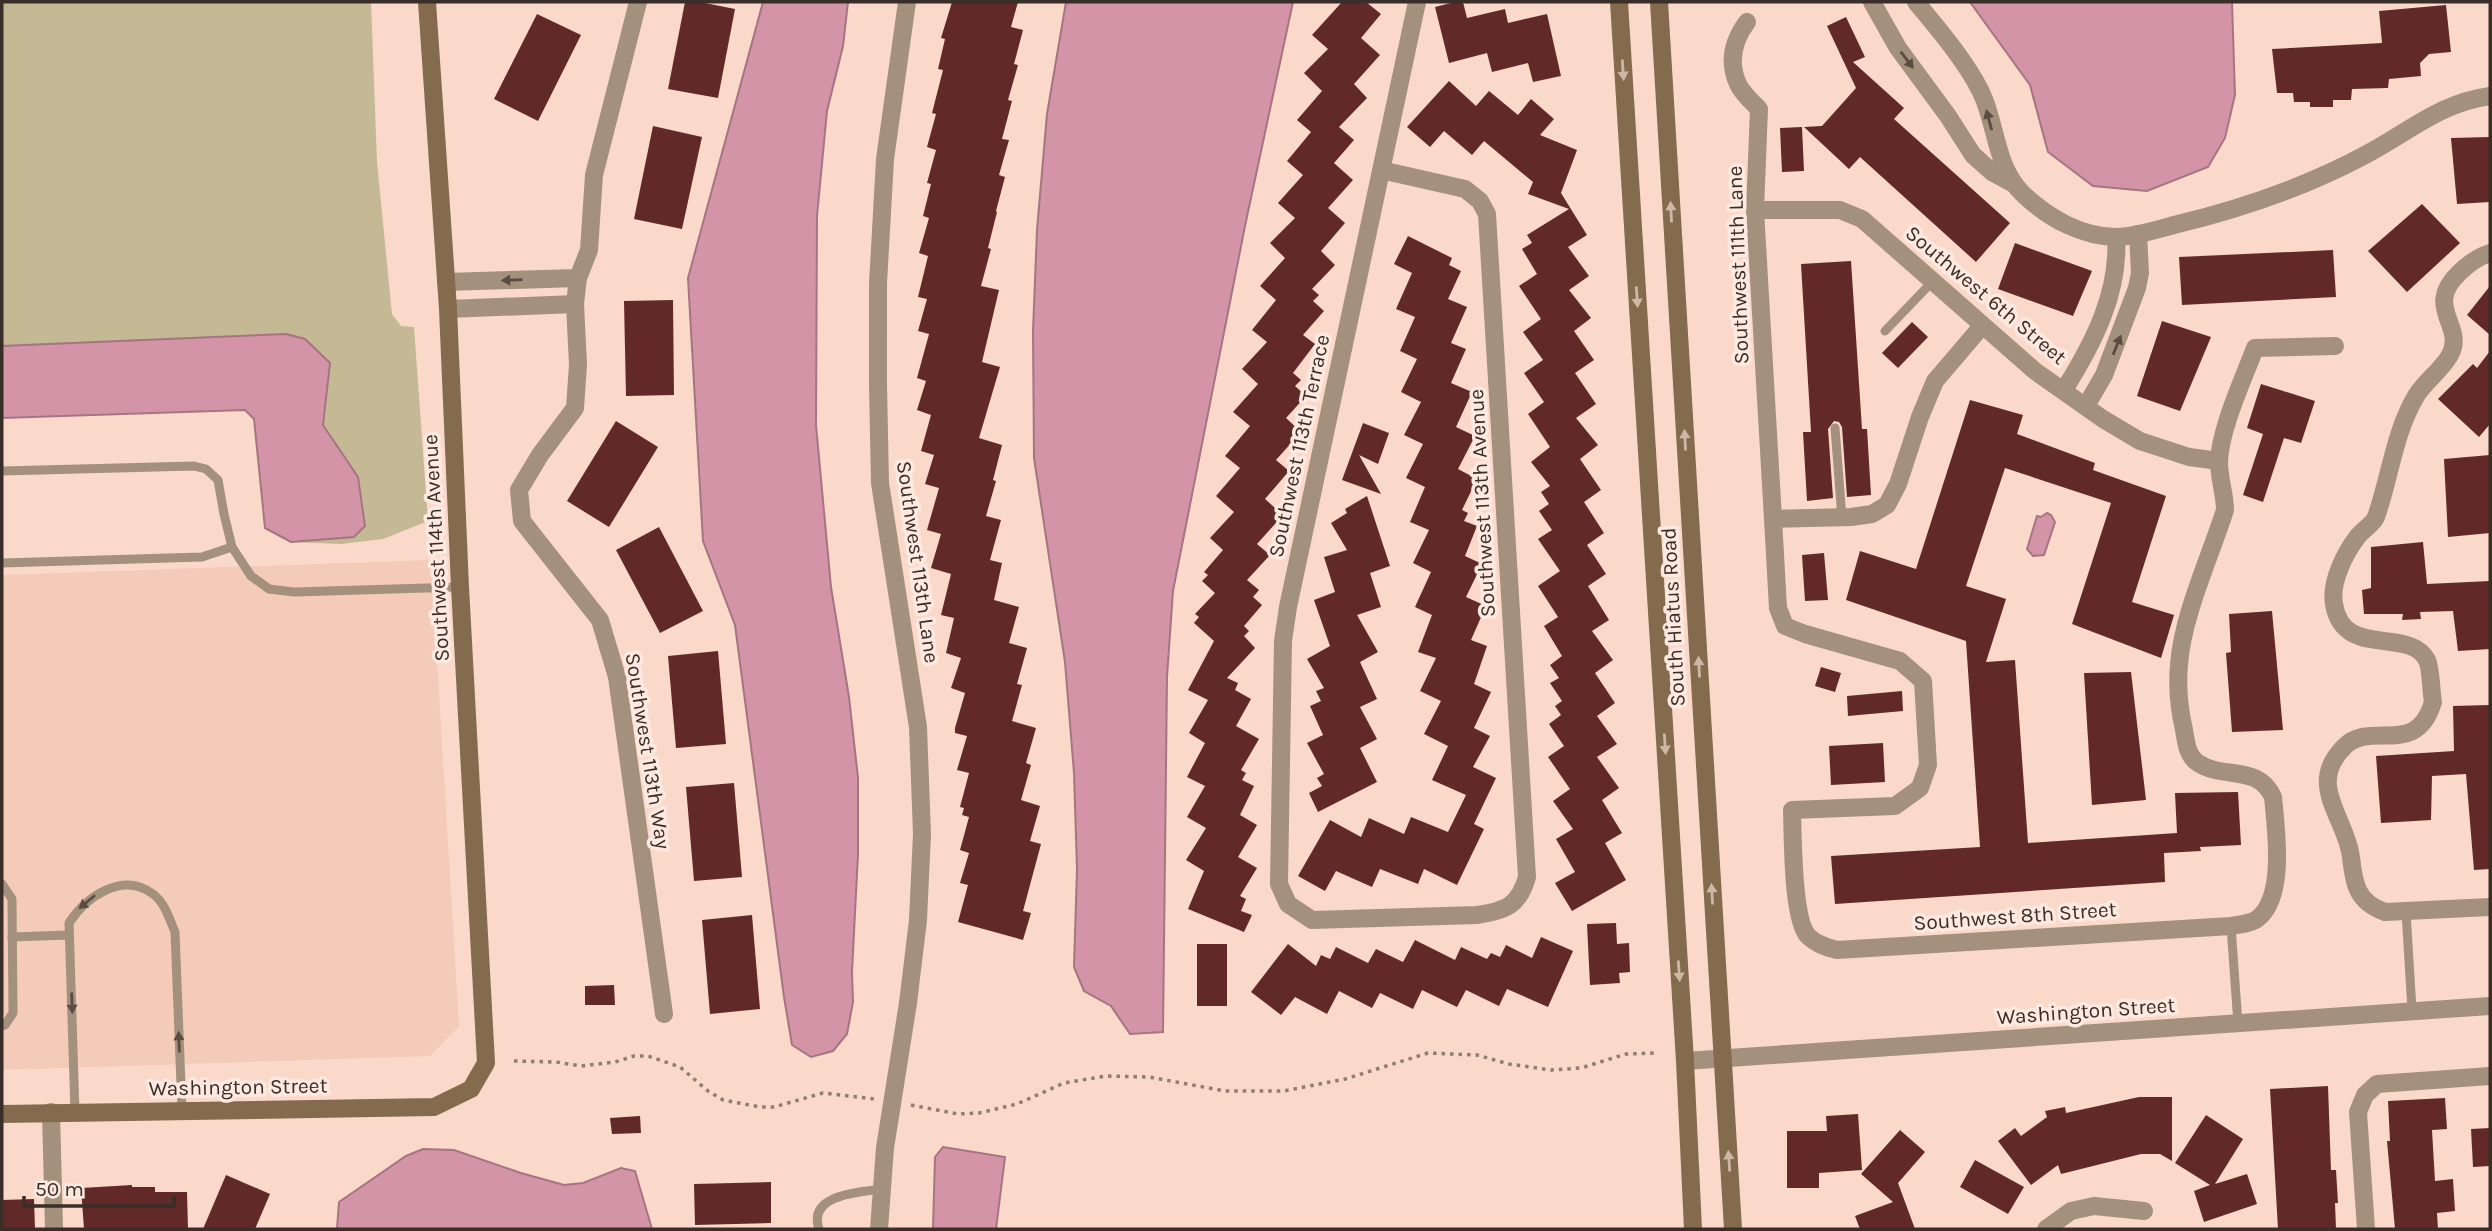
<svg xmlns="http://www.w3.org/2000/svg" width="2492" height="1231" font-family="Karla,sans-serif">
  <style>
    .built { fill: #f3cbb8 }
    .green { fill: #c4b994 }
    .water { fill: #d394a7; stroke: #a57581; stroke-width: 2 }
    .building { fill: #612a29 }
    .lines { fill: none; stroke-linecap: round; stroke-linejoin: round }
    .path { stroke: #917c72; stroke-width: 3.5; stroke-dasharray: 3.5 5; stroke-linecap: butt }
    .lane { stroke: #a4917d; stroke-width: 9 }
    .street { stroke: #a4917d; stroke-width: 18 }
    .secondary { stroke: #856b4d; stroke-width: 18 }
    .oneway { fill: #5a4c42 }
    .oneway2 { fill: #ceb7a5 }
    .labels { text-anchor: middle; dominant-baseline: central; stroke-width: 7; stroke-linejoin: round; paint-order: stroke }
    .street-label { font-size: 21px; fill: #3a2e28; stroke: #fee9e0 }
  </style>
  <rect width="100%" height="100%" fill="#fad9ca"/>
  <polygon class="built" points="431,560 459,1026 430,1056 2,1070 2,575"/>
  <polygon class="green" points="2,2 371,2 377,162 392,314 401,326 414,327 428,521 383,539 341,544 291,542 353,537 358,477 323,425 330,363 305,339 286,334 2,346"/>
  <g class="water">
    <polygon points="763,2 848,2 843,46 827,111 817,216 816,425 831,587 849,697 858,778 858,854 852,972 853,1002 847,1034 833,1051 811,1057 792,1045 784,997 735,625 703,541 688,278"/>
    <polygon points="1066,2 1293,2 1245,226 1173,591 1167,677 1163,1032 1130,1034 1111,1006 1084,991 1074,967 1077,869 1074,773 1065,662 1034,458 1033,331 1037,230 1047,114"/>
    <polygon points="1970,2 2232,2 2235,95 2225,138 2208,167 2147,191 2093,186 2048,152 2030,85"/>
    <polygon points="286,334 305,339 330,363 323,425 358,477 365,526 354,537 291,542 265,528 254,419 245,410 2,418 2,346"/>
    <polygon points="2047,513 2051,515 2055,522 2044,555 2033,556 2027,549 2037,516 2041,517"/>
    <polygon points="943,1147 1005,1157 996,1229 933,1229 935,1157"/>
    <polygon points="423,1149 454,1150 521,1173 564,1185 583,1183 621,1168 635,1171 652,1229 337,1229 339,1202 406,1156"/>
  </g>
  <g class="building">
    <polygon points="685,2 700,2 735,9 718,98 668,89"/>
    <polygon points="952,2 1018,2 1011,27 1023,30 1014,64 1018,65 1008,100 1012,101 1002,139 1009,140 999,175 1005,177 996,211 997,212 988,248 991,249 981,286 999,290 982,362 1000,367 979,438 1002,445 993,480 996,481 986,516 1001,520 990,560 1002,563 994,600 1019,607 1009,643 1027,648 1017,684 1022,685 1012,721 1036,728 1026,763 1031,765 1021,800 1040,806 1030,841 1041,844 1023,911 1031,913 1023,940 958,922 968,885 960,883 969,853 960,850 969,817 962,815 964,808 960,807 969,773 957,770 967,736 955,733 955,728 965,693 951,688 961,658 946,653 954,618 941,615 951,574 931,568 941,534 927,530 939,488 925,484 934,455 921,451 931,415 917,410 926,381 917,378 929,334 918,331 927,299 918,297 928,256 919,253 929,218 923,216 931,184 927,183 936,150 927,147 936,114 932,113 943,70 938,69 945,39 941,38"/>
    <polygon points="1342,2 1366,2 1381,14 1361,38 1380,55 1354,84 1367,98 1339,127 1354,140 1334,163 1353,180 1328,208 1345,223 1321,251 1335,265 1312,289 1319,295 1313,301 1324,311 1303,335 1315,344 1293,373 1301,380 1295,386 1306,396 1286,418 1301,432 1276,460 1289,471 1265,499 1283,515 1257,544 1270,555 1247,580 1259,590 1253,597 1262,605 1244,626 1249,631 1244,636 1255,648 1227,678 1238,683 1235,690 1251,699 1236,726 1259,739 1241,770 1246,773 1242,780 1254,786 1240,815 1257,825 1238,857 1257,868 1240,896 1246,899 1241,911 1252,915 1244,932 1188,909 1204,871 1186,860 1206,828 1187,817 1205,786 1187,777 1205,743 1189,733 1208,700 1188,690 1214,641 1194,623 1199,617 1195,614 1215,593 1202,581 1208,575 1204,572 1223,550 1210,538 1234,512 1216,496 1240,468 1225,456 1250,426 1233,412 1258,384 1242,369 1267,342 1252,330 1276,300 1260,286 1285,258 1270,243 1295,218 1278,203 1303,175 1287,161 1311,132 1297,120 1322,91 1304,73 1328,49 1312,35"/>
    <polygon points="1455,2 1463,2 1467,18 1505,9 1508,23 1547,14 1561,76 1533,82 1528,63 1492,72 1487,53 1449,63 1435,7"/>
    <polygon points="2446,5 2451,52 2429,54 2420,63 2421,76 2389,79 2388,88 2352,89 2351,100 2333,100 2333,107 2310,107 2310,102 2294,102 2293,93 2277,93 2272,49 2382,43 2379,11"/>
    <polygon points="537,14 581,35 538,121 494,99"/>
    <polygon points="1846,17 1865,57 1853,62 1904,108 1894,119 2010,223 1976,262 1860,157 1849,169 1804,127 1822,126 1856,88 1827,26"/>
    <polygon points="1449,81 1476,106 1489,91 1518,115 1531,99 1554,119 1540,135 1577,150 1561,193 1587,235 1568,247 1589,276 1569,290 1591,318 1574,331 1594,360 1575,373 1596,404 1576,418 1598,445 1580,459 1601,490 1584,502 1604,533 1587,545 1606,574 1588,586 1609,620 1592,631 1613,660 1595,673 1615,703 1597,716 1617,744 1597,757 1619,788 1602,800 1622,833 1605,843 1626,880 1572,911 1555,883 1575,872 1556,839 1573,829 1553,801 1570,789 1548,757 1564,746 1549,724 1561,715 1555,706 1562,701 1550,683 1559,678 1550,665 1562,656 1544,626 1558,617 1538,586 1560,571 1538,539 1552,530 1539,511 1549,504 1541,492 1550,486 1531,462 1550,447 1528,414 1544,402 1524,373 1543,360 1523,332 1541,319 1519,286 1537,274 1522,249 1532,243 1527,235 1569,209 1528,194 1533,182 1484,141 1472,155 1444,131 1430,147 1407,127"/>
    <polygon points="653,126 702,137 682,229 634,219"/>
    <polygon points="1802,127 1804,171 1782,172 1780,128"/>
    <polygon points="2490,137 2490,202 2457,204 2451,138"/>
    <polygon points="2422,204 2460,243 2407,292 2368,251"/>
    <polygon points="1408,236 1452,258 1449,265 1461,271 1448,299 1467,307 1451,343 1466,349 1451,383 1472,392 1456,427 1475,436 1458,469 1477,479 1462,510 1468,513 1464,521 1477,526 1465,556 1482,564 1466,597 1486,606 1471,640 1487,646 1474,684 1491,692 1474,728 1490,736 1473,767 1496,778 1474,824 1484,829 1457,885 1424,869 1418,884 1380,869 1372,887 1336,871 1325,891 1298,876 1330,820 1361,837 1369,818 1404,834 1411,817 1448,832 1466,795 1432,780 1448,746 1424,734 1441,701 1420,691 1436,658 1418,652 1432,615 1415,607 1431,572 1413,563 1429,530 1410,522 1425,487 1406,478 1423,444 1404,435 1421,402 1401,392 1417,359 1400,351 1415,317 1396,309 1412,273 1394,264"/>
    <polygon points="2015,243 2092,271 2073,316 1998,289"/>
    <polygon points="2333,250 2336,297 2182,305 2179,257"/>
    <polygon points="1851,261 1862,429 1867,429 1871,495 1847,497 1842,427 1839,422 1834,421 1828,429 1833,498 1807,501 1803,432 1811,432 1801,264"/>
    <polygon points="2490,286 2490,335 2467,315"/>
    <polygon points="673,300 674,395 626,396 624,301"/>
    <polygon points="2162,321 2211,337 2180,411 2137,396"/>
    <polygon points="1912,322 1928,337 1898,368 1882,353"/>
    <polygon points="2490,351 2490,424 2479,437 2438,399 2473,364 2477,368"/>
    <polygon points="2261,384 2315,401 2301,443 2284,438 2263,502 2243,495 2263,434 2247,428"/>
    <polygon points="1970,400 2023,415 2017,434 2095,463 2093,470 2166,496 2132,602 2174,615 2161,658 2072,624 2111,503 2005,468 1966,586 2006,599 1986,662 2015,660 2028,843 2177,833 2175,793 2238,792 2241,845 2200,847 2201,851 2164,853 2165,882 1835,904 1831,856 1980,847 1966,641 1846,600 1860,551 1916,569"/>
    <polygon points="616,421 658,447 609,527 567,501"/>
    <polygon points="1363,423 1389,433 1378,464 1359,455 1381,494 1342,480"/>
    <polygon points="2490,455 2490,533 2448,537 2444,459"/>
    <polygon points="1367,496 1390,566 1370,573 1381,607 1357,615 1378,652 1360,662 1377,699 1360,707 1377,739 1360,748 1377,782 1318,812 1309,793 1322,786 1317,778 1324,774 1307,743 1323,735 1310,706 1321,701 1316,691 1324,688 1307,659 1330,646 1314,600 1335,592 1324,557 1347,550 1331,523 1347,513 1345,509"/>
    <polygon points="659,527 703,611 660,633 616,550"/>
    <polygon points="2423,542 2427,584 2490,581 2490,649 2458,651 2453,611 2420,612 2421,619 2402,620 2403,614 2364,614 2362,590 2371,588 2371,547"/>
    <polygon points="1824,553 1828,600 1805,601 1802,555"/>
    <polygon points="2272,611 2283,730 2232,732 2226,653 2231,652 2229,614"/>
    <polygon points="718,651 726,744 676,748 668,656"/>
    <polygon points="1821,667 1841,673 1835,692 1815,686"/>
    <polygon points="2131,672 2146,800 2092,805 2084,673"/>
    <polygon points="1902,691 1903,711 1848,716 1847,696"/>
    <polygon points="2490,705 2490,869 2474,870 2466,774 2432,776 2431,820 2381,823 2376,756 2454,751 2453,706"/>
    <polygon points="1883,743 1885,782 1831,785 1829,746"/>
    <polygon points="734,783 742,877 694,881 686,787"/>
    <polygon points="752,915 760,1009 710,1014 702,920"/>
    <polygon points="1616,923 1617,944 1629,943 1630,972 1619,973 1620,983 1590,985 1587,924"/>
    <polygon points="1541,937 1573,951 1548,1007 1507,989 1499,1006 1466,990 1457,1007 1422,990 1413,1009 1380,993 1372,1008 1339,991 1327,1014 1295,997 1281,1015 1251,992 1288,944 1316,966 1321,955 1330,959 1336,947 1368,963 1376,949 1403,962 1415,940 1455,960 1461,947 1487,959 1491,953 1500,957 1506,945 1532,958"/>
    <rect x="1197" y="944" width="30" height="62"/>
    <polygon points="614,985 615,1005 585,1005 585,986"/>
    <polygon points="2328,1086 2331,1170 2336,1170 2338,1203 2335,1203 2336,1229 2278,1229 2270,1089"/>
    <polygon points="2139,1097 2172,1097 2172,1161 2160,1154 2141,1154 2061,1174 2058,1165 2031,1185 1998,1141 2015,1128 2021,1136 2047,1117 2045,1111 2065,1107 2066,1113"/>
    <polygon points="2445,1098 2447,1129 2432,1130 2435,1181 2453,1179 2455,1211 2437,1213 2438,1229 2395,1229 2387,1141 2390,1141 2388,1101"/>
    <polygon points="1858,1114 1862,1170 1819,1173 1819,1188 1787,1188 1787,1131 1827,1131 1826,1116"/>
    <polygon points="2206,1115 2243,1139 2215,1184 2247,1174 2257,1204 2204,1222 2194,1191 2210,1185 2175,1163"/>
    <polygon points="640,1116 641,1133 612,1134 610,1118"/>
    <polygon points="2490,1128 2490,1166 2473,1167 2471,1129"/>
    <polygon points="1900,1130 1925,1152 1898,1183 1915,1229 1860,1229 1855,1216 1893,1202 1861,1174"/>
    <polygon points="1975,1160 2024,1187 2008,1214 1960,1187"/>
    <polygon points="226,1175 270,1194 255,1229 203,1229"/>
    <polygon points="771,1182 771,1223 695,1225 694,1184"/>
    <polygon points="132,1185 132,1187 155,1187 155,1192 187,1192 188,1229 84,1229 81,1188"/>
    <polygon points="34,1199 35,1229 2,1229 2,1200"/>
  </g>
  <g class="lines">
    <g class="path">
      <polyline points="514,1061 556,1062 581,1066 615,1062 634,1056 648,1056 680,1067 708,1091 723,1100 760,1107 774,1107 823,1093 875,1099"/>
      <polyline points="911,1105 958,1114 979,1113 1017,1104 1064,1083 1106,1076 1149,1077 1225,1091 1284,1091 1345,1079 1428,1053 1477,1055 1509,1064 1551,1070 1581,1068 1626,1054 1656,1053"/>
    </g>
    <g class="lane">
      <polyline points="1885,331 1932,282"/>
      <polyline points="1835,428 1842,518"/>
      <polyline points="2,471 194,466 206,469 218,480 224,514 232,547 251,576 269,589 294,592 460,587"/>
      <polyline points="2,563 202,557 232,547"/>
      <polyline points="2,884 12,899 13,1013 5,1025 2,1026"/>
      <polyline points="2406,912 2412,1010"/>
      <polyline points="2231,926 2238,1024"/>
      <polyline points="12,937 69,935"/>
      <path d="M75,1112L69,923C86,897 122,871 153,894C165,903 169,918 175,932L182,1110"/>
      <path d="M819,1229C807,1194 861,1192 882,1189"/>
    </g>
    <g class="street">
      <polyline points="638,2 594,175 589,250 578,278 575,304 578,365 575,408 540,455 519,490 522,521 600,620 617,677 664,1014"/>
      <polyline points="1872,2 1898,48 1948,116 1973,155 1992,172 2014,184"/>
      <path d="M1916,2C1939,30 1965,60 1981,92C1997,125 1995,167 2023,194C2048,218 2082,237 2117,237C2136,236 2156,230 2174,225C2241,209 2306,187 2367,154C2410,131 2440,103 2490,96"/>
      <path d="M1747,22C1733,41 1728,62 1738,84C1742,93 1752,102 1759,109L1755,210L1773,519"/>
      <path d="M1381,170L1465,189L1480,201L1487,214L1527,877C1519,906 1505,911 1477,915L1312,920L1288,904L1279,884L1283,641L1288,607L1417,2"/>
      <polyline points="1755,210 1840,210 1862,219 2035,371 2103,419 2140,441 2189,457 2219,461"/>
      <path d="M2490,253C2478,257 2469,263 2459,273C2423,307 2466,326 2450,355C2441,371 2425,381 2416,396C2394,433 2390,478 2376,517C2373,524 2364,529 2358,536C2345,553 2330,582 2334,604C2343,660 2409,626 2427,660C2431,668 2431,692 2433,702C2416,759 2371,719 2344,747C2306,785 2346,817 2351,857C2354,885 2357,902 2385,912L2490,907"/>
      <polyline points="446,282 578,278"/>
      <polyline points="448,309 575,304"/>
      <path d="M1982,326L1935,381L1920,417L1898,484L1887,505L1872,514L1851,517L1773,519L1778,608L1785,626L1805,634L1900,661L1923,681L1928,765L1920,788L1895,806L1792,810C1793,836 1792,919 1808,936C1816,944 1826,947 1837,950L2231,926C2239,924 2251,924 2257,919C2286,898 2276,829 2273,797C2258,764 2224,780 2198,763C2187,756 2186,741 2184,730C2179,708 2177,687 2179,665C2182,617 2210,557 2225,510C2225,494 2219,479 2219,462C2220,429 2243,380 2255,348L2335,346"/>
      <path d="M2064,390C2093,344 2120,292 2116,237"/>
      <polyline points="2086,406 2104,375 2137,288 2140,273 2138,234"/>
      <polyline points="1685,1061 2490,1006"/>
      <polyline points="51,1112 54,1229"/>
      <polyline points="879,1229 885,1148 908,1003 918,920 922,834 918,727 880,483 878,385 878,284 885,159 907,2"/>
      <polyline points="2046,1229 2071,1211 2094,1206 2144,1211"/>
      <polyline points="2366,1229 2358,1112 2365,1095 2377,1084 2490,1076"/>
    </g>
    <g class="secondary">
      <polyline points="1619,2 1685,1061 1693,1229"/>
      <polyline points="1659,2 1733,1229"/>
      <polyline points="2,1114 434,1107 471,1089 486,1063 460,587 448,309 427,2"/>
    </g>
  </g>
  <defs><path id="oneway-solid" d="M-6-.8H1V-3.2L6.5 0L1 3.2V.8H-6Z" transform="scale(1.75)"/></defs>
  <g class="oneway">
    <use href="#oneway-solid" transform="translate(1907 60) rotate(53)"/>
    <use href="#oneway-solid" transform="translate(1989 120) rotate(-105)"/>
    <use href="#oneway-solid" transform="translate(512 280) rotate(178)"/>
    <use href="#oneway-solid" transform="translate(2117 345) rotate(-68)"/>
    <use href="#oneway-solid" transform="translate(87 902) rotate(140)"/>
    <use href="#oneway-solid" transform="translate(72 1003) rotate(88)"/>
    <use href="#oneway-solid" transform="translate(179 1042) rotate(-92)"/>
  </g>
  <g class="oneway2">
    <use href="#oneway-solid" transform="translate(1623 70) rotate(86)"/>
    <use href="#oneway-solid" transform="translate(1671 212) rotate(-93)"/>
    <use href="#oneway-solid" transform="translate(1637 297) rotate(86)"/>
    <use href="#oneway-solid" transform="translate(1685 440) rotate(-93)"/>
    <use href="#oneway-solid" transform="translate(1699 667) rotate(-93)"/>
    <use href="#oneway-solid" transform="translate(1665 744) rotate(86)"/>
    <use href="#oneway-solid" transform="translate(1712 894) rotate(-93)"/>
    <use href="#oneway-solid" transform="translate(1679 971) rotate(86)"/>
    <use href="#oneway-solid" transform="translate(1729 1161) rotate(-94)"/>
  </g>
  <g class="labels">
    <g class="street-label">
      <text transform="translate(1738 265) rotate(-92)">Southwest 111th Lane</text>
      <text transform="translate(1986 295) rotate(40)">Southwest 6th Street</text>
      <text transform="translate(1299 446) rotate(-78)">Southwest 113th Terrace</text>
      <text transform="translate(1482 503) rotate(-93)">Southwest 113th Avenue</text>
      <text transform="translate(436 548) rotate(-93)">Southwest 114th Avenue</text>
      <text transform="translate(918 562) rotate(82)">Southwest 113th Lane</text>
      <text transform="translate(1673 617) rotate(-93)">South Hiatus Road</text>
      <text transform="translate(648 751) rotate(81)">Southwest 113th Way</text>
      <text transform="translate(2015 916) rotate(-4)">Southwest 8th Street</text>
      <text transform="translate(2086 1011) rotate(-4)">Washington Street</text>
      <text transform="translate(238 1087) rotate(-1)">Washington Street</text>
    </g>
  </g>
  <rect width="2492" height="1231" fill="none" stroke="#3a2e28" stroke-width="7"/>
  <path d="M24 1196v10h150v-10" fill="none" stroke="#3a2e28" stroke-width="3.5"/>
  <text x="35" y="1196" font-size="21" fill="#3a2e28" stroke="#fee9e0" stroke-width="5" paint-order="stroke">50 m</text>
</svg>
